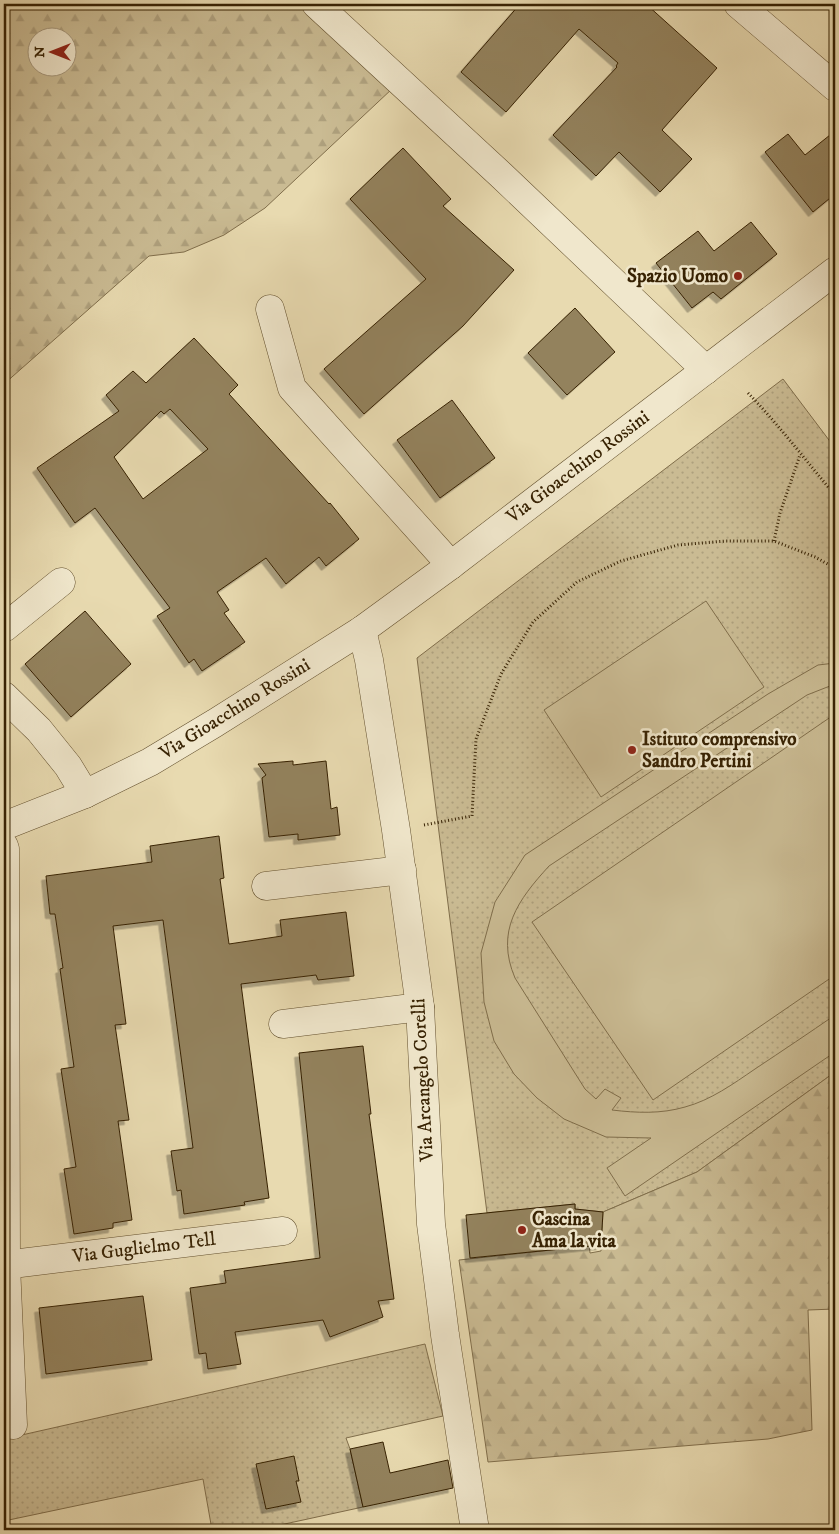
<svg xmlns="http://www.w3.org/2000/svg" width="839" height="1534" font-family="'IM FELL DW Pica',serif">
  <style>
    .grass { fill: url(#grass-dots); stroke: #806e4b }
    .forest { fill: url(#forest-firs); stroke: #806e4b; fill-rule: evenodd }
    .garden { fill: #cabb93; stroke: #806e4b }
    .building { fill: #93825d; stroke: #372203; fill-rule: evenodd; filter: url(#shadow) }
    .lines { fill: none; stroke-linecap: round; stroke-linejoin: round }
    .minor-casing { stroke: #63502e; stroke-width: 29 }
    .path { stroke: #372203; stroke-width: 3; stroke-dasharray: 1 2.5; stroke-linecap: butt }
    .minor { stroke: #f0e7cc; stroke-width: 28 }
    .poi-dot { fill: #8f2418; stroke: #f0e7cc; stroke-width: 2 }
    .labels { text-anchor: middle; dominant-baseline: central; stroke-width: 5; stroke-linejoin: round; paint-order: stroke }
    .poi-label { font-size: 19px; font-weight: bold; fill: #372203; stroke: #f0e7cc; text-anchor: start }
    .street-label { font-size: 19px; fill: #372203; stroke: #f0e7cc }
  </style>
  <defs>
    <pattern id="grass-dots" width="8" height="8" patternUnits="userSpaceOnUse" patternTransform="scale(1.25)"><rect width="8" height="8" fill="#cabb93"/><path d="M2 2h.1M6 6h.1" fill="none" stroke="#aea07d" stroke-width="1.8" stroke-linecap="round"/></pattern>
    <pattern id="forest-firs" width="22" height="20" patternUnits="userSpaceOnUse" patternTransform="scale(1.25)"><rect width="22" height="20" fill="#cabb93"/><path d="M5 1l3.5 6h-7zM16 11l3.5 6h-7z" fill="#aea07d"/></pattern>
    <filter id="shadow"><feDropShadow dx="-4.5" dy="4.5" stdDeviation="0" flood-color="#0004"/></filter>
  </defs>
  <rect width="100%" height="100%" fill="#e8dab0"/>
  <filter id="stains"><feTurbulence type="fractalNoise" baseFrequency=".004" numOctaves="4"/><feColorMatrix values="0 0 0 0 .2 0 0 0 0 .09 0 0 0 0 .02 0 0 0 .5 -.17"/></filter>
  <radialGradient id="worn" r=".72"><stop offset=".6" stop-color="#630" stop-opacity="0"/><stop offset="1" stop-color="#630" stop-opacity=".3"/></radialGradient>
  <g class="grass">
    <polygon points="783,379 835,448 835,1072 697,1172 603,1212 575,1209 575,1204 487,1213 417,658"/>
    <polygon points="425,1344 443,1416 346,1438 350,1449 363,1507 257,1530 212,1530 203,1479 4,1521 4,1439"/>
  </g>
  <g class="forest">
    <path d="M4,4H308L393,88L265,208L224,235L184,252L149,256L4,384ZM38,38H68V68H38Z"/>
    <polygon points="835,1072 835,1309 808,1310 812,1430 768,1439 488,1462 459,1260 579,1247 589,1243 590,1253 601,1251 603,1212 697,1172"/>
  </g>
  <g class="garden">
    <polygon points="706,601 764,687 601,797 544,710"/>
    <path d="M835,663V684L807,695L549,866C518,900 495,931 515,978L585,1089L596,1099L605,1089L621,1098L612,1110C637,1113 661,1114 685,1107C711,1100 733,1084 755,1069C782,1051 809,1033 835,1015V1052L625,1196L607,1168L651,1138L606,1137L564,1119L537,1098L514,1074L494,1041L484,1002L481,953L495,902L525,855L768,694L818,665Z"/>
    <polygon points="835,714 835,975 653,1100 532,922"/>
  </g>
  <g class="building">
    <polygon points="520,4 646,4 717,68 662,130 692,159 660,192 619,152 596,176 553,135 617,67 616,66 618,63 579,29 506,112 461,72"/>
    <polygon points="835,131 835,194 813,212 765,152 788,134 805,155"/>
    <polygon points="403,148 451,199 443,206 514,270 463,326 364,414 324,369 426,279 350,199"/>
    <polygon points="751,222 777,254 721,299 713,292 692,308 656,263 698,231 714,251"/>
    <polygon points="575,308 615,352 567,395 528,353"/>
    <path d="M194,338L238,385L229,394L329,504L330,503L359,539L326,566L319,557L286,584L266,558L217,592L229,610L224,613L245,642L202,671L194,659L189,663L157,616L170,608L95,508L75,523L37,468L119,411L106,395L133,371L146,383ZM170,409L208,449L143,499L114,457L161,411L164,414Z"/>
    <polygon points="452,400 495,458 440,498 397,440"/>
    <polygon points="85,611 131,664 71,717 25,664"/>
    <polygon points="293,761 293,765 326,761 331,809 337,807 340,835 298,840 298,834 269,837 262,778 266,775 258,764"/>
    <polygon points="219,836 224,878 220,879 229,944 282,936 280,920 346,912 354,976 318,980 316,975 241,984 269,1198 244,1202 245,1205 184,1214 181,1190 177,1191 171,1151 193,1148 163,920 113,926 126,1024 115,1025 129,1120 118,1121 132,1220 113,1223 113,1228 74,1234 64,1169 76,1167 61,1069 74,1067 60,969 63,968 55,914 50,914 46,876 152,862 150,846"/>
    <polygon points="363,1046 371,1114 369,1114 394,1299 378,1301 383,1317 330,1337 323,1320 235,1332 241,1364 208,1369 206,1353 199,1354 190,1288 226,1283 224,1271 320,1258 299,1053"/>
    <polygon points="575,1204 575,1209 603,1212 601,1245 470,1258 466,1215"/>
    <polygon points="143,1296 152,1360 46,1374 39,1308"/>
    <polygon points="383,1442 390,1473 448,1460 453,1488 363,1507 350,1449"/>
    <polygon points="294,1456 299,1481 296,1481 301,1502 266,1509 256,1464"/>
  </g>
  <g class="lines">
    <defs>
      <g id="minor">
        <polyline points="316,4 501,175 706,370"/>
        <polyline points="738,4 835,87"/>
        <polyline points="270,309 292,388 451,565"/>
        <polyline points="4,628 61,582"/>
        <polyline points="362,630 369,660 396,830 420,1007 431,1224 445,1335 475,1530"/>
        <polyline points="4,696 39,730 68,766 85,794"/>
        <polyline points="4,826 85,794 150,762 215,723 362,630 451,565 835,271"/>
        <polyline points="4,846 5,849 6,1265 13,1425"/>
        <polyline points="266,886 402,870"/>
        <polyline points="283,1024 420,1007"/>
        <polyline points="4,1265 283,1231"/>
      </g>
    </defs>
    <use href="#minor" class="minor-casing"/>
    <g class="path">
      <path d="M748,393C779,425 806,461 835,495"/>
      <polyline points="774,541 780,513 800,455"/>
      <polyline points="424,825 472,816 476,739 501,674 533,622 577,582 621,561 678,545 726,541 774,541 815,557 835,568"/>
    </g>
    <use href="#minor" class="minor"/>
  </g>
  <g class="poi-dot">
    <circle cx="738" cy="276" r="5"/>
    <circle cx="632" cy="750" r="5"/>
    <circle cx="522" cy="1230" r="5"/>
  </g>
  <g class="labels">
    <g class="poi-label">
      <text x="728" y="276" text-anchor="end">Spazio Uomo</text>
      <text x="642" y="739">Istituto comprensivo<tspan x="642" dy="22">Sandro Pertini</tspan></text>
      <text x="532" y="1219">Cascina<tspan x="532" dy="22">Ama la vita</tspan></text>
    </g>
    <g class="street-label">
      <text transform="translate(578 467) rotate(-37)">Via Gioacchino Rossini</text>
      <text transform="translate(235 709) rotate(-32)">Via Gioacchino Rossini</text>
      <text transform="translate(423 1080) rotate(-93)">Via Arcangelo Corelli</text>
      <text transform="translate(144 1248) rotate(-7)">Via Guglielmo Tell</text>
    </g>
  </g>
  <rect width="839" height="1534" fill="none" stroke="#e8dab0" stroke-width="20"/>
  <rect x="5" y="5" width="829" height="1524" fill="none" stroke="#372203" stroke-width="2.5"/>
  <rect x="10" y="10" width="819" height="1514" fill="none" stroke="#372203"/>
  <g transform="translate(52 52) rotate(270)"><circle r="24" fill="#f0e7cc" stroke="#a6987c"/>
  <path d="M0-4L9 19L0 12L-9 19Z" fill="#8f2418"/>
  <text y="-8" font-size="14" font-weight="bold" text-anchor="middle" fill="#372203">N</text>
  </g>
  <rect width="100%" height="100%" filter="url(#stains)"/>
  <rect width="100%" height="100%" fill="url(#worn)"/>
</svg>
